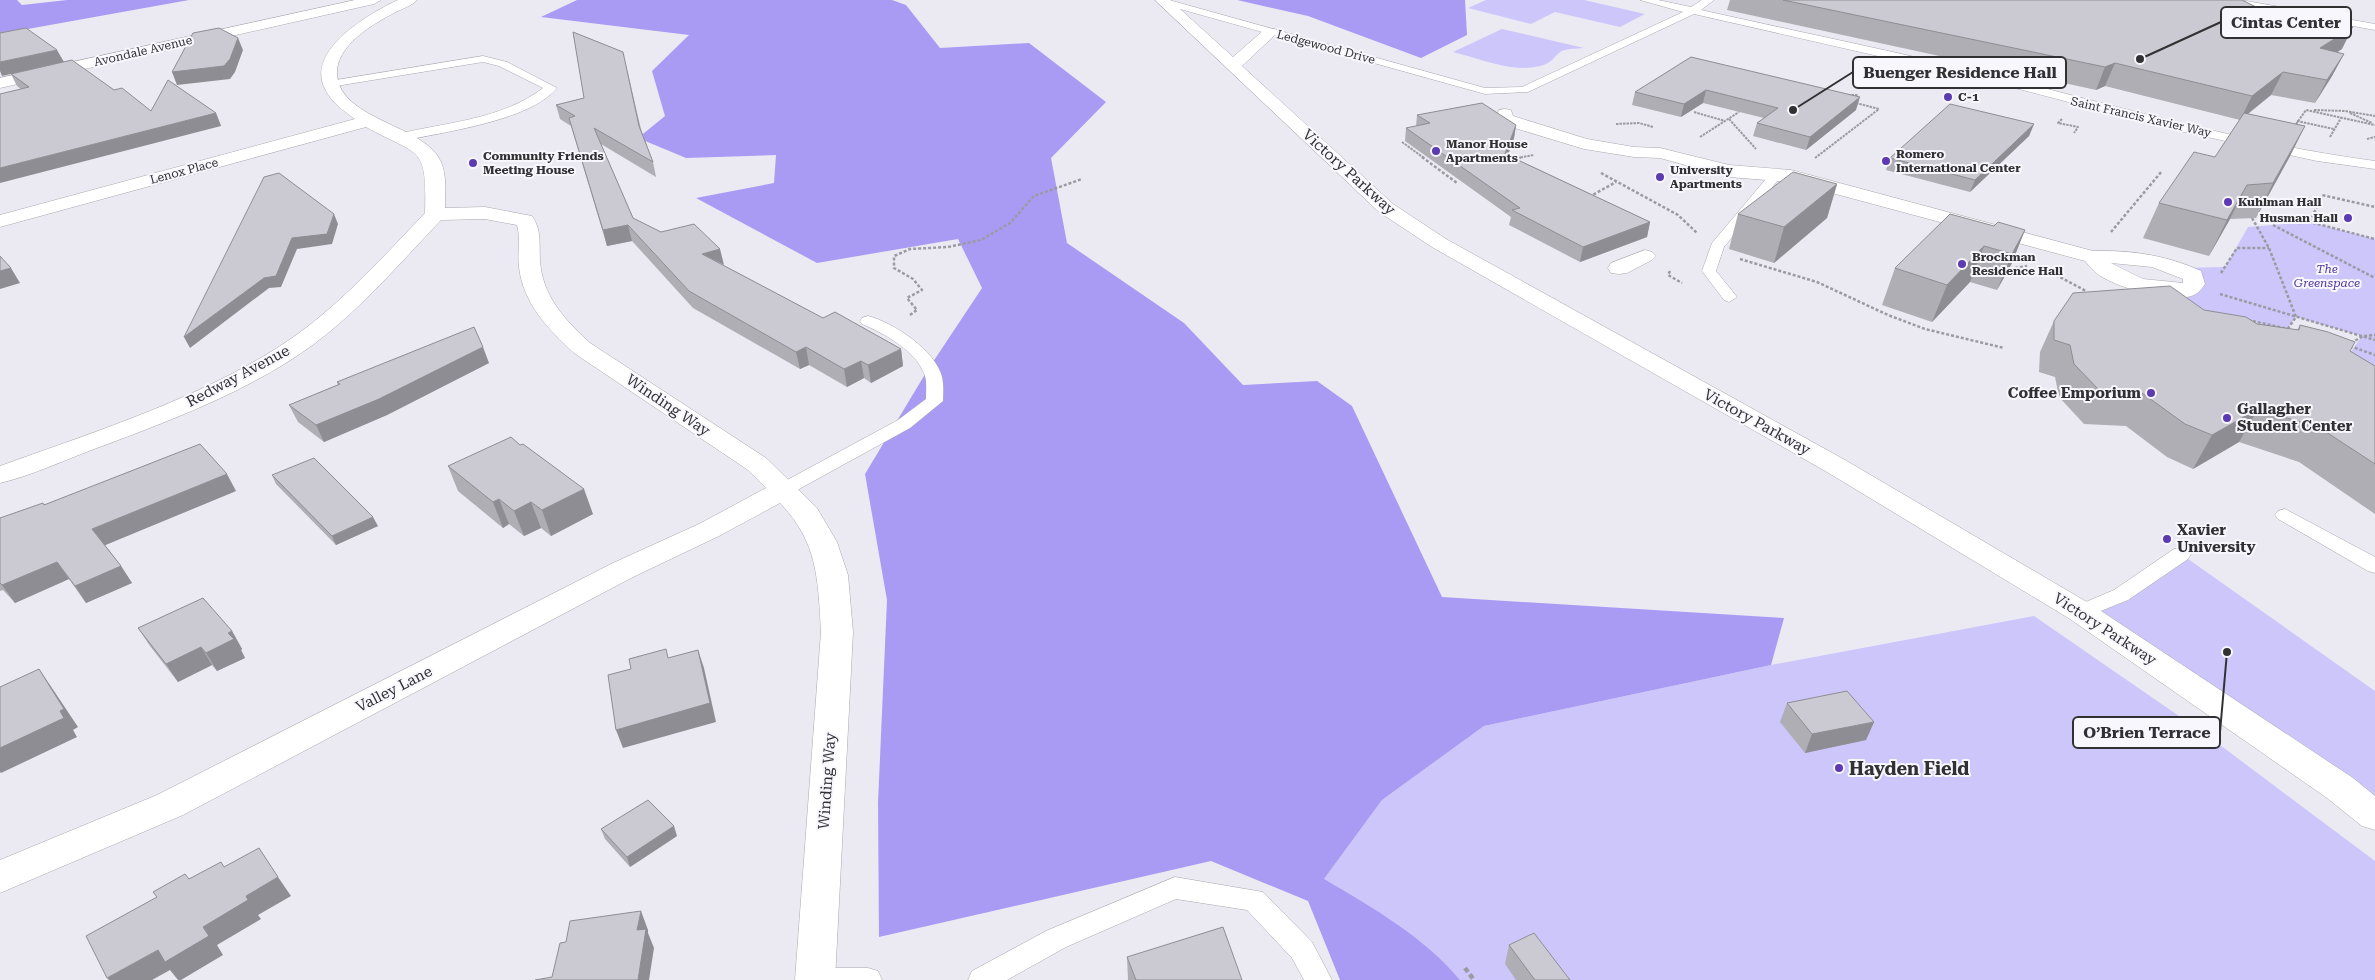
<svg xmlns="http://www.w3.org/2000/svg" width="2375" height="980" font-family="'Roboto Serif',serif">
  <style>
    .green { fill: #ccc6fb }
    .forest { fill: #a99bf4 }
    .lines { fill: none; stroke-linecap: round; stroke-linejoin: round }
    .service-casing { stroke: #a9a8b0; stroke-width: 1 }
    .pedestrian-casing { stroke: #a9a8b0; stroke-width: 1 }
    .minor-casing { stroke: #a9a8b0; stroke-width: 1 }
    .tertiary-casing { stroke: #a9a8b0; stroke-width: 1 }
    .path-far2 { stroke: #9b9aa0; stroke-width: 2; stroke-dasharray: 2.5 1; stroke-linecap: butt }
    .path-far1 { stroke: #9b9aa0; stroke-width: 2.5; stroke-dasharray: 3 2; stroke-linecap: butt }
    .path { stroke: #9b9aa0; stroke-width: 4.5; stroke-dasharray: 5 3; stroke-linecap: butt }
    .service { fill: #fff; fill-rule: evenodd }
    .pedestrian { fill: #fff; fill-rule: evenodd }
    .minor { fill: #fff; fill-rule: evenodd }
    .tertiary { fill: #fff; fill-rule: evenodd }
    .wall { fill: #afaeb5 }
    .shaded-wall { fill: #8e8d93 }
    .building { fill: #cbcad2; stroke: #8e8d93 }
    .poi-dot { fill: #5b3ab2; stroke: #f8f7fe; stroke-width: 2 }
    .labels { text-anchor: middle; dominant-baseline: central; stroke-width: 4; stroke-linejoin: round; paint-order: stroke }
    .far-street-label { font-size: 12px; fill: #313033; stroke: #f8f7fe }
    .far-poi-label { font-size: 12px; font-weight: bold; fill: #313033; stroke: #f8f7fe; text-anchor: start }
    .far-park-label { font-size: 12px; font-style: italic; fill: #51379c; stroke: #f8f7fe }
    .street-label { font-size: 15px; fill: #313033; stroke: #f8f7fe }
    .poi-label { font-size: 15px; font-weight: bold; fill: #313033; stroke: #f8f7fe; text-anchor: start }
    .near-poi-label { font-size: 18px; font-weight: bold; fill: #313033; stroke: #f8f7fe; text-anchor: start }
    .leader { fill: none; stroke: #313033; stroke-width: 2 }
    .callout-dot { fill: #313033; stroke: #f8f7fe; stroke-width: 2 }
    .callout { fill: #f8f7fe; stroke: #313033; stroke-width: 2 }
    .callout-label { font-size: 16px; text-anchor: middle; font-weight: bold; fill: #313033 }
  </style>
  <rect width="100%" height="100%" fill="#ebeaf2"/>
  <g class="green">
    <polygon points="1486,0 1584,0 1645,14 1620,27 1555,12 1531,24 1468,8"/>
    <path d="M1502,29L1584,48C1578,49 1571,48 1565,50C1555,52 1555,63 1540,66C1512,73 1481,59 1453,52Z"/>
    <polygon points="2310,222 2375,239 2375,379 2340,367 2362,336 2296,317 2287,329 2198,311 2186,298 2194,284 2184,268 2225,267 2248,227"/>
    <polygon points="2181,554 2375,691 2375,828 2081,612"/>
    <polygon points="2034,616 2208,736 2375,861 2375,980 1340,980 1324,879 1382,800 1484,726 1771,665"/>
  </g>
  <g class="forest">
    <polygon points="0,0 17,0 22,5 67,0 189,0 0,34"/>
    <path d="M577,0H892L906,5L940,48L1029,43L1106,102L1051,158L1067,243L1184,323L1243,385L1317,381L1352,406L1442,597L1784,618L1771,665L1484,726L1382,800L1324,879C1373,908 1423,936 1460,980H1340L1308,901L1211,861L879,937L878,803L887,600L865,474L927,371L982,288L958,239L817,263L696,198L774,183L776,155L686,158L638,138L665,116L652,71L689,35L541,17Z"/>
    <polygon points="1237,0 1465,0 1467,35 1421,58 1308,16"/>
  </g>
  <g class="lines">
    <defs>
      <g id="service">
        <path d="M1162,0H1169L1485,88L1522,87L1683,12L1640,0H1658L1691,7L1702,0H1714L1701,10C1799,32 1898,52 1996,76C2121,107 2246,144 2375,161V169L2317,161L2180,131L1992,82L1694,14L1528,92L1485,94L1162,4Z"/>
        <polygon points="2220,0 2241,0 2375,24 2375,30 2225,3"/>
        <path d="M483,56L507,62L557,88C530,121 443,132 402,141L398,140L396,137L398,134C447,122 501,120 543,88L499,66L483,62L330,87L324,84L330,81Z"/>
        <polygon points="1771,171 1776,172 1778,180 1724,247 1716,271 1737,297 1729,302 1724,300 1702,271 1712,243 1765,180 1766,172"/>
        <path d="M868,316C893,322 936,351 942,377C944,385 943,393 943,401L910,428L790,494H776L774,490L776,486L898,420L926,399C926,392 927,383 925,376C917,351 885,334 862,324L860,321L862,318Z"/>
        <polygon points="2285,509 2375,557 2375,573 2368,571 2278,519 2275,515 2278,511"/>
        <polygon points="2181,548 2188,549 2191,554 2188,559 2128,600 2081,619 2074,617 2070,612 2074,607 2114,590 2174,549"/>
        <polygon points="1175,877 1263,892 1312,942 1332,980 1304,980 1292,958 1247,910 1176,899 1066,947 1007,980 968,980 972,971 1046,931"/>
        <polygon points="815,968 868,968 878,971 882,980 801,980 805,971"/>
      </g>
      <g id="pedestrian">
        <path d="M1505,109L1511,110L1513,116L1587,139L1634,147L1660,148L1729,165L1791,170L2093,251C2131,250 2166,255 2201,271L2205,284C2202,288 2199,293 2194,295C2174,304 2124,289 2106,279C2097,275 2091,268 2085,261L1791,182L1729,177L1660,158L1634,157L1584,149L1498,123L1495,119L1499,110ZM2111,263L2152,267L2183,279V283L2143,279Z"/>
        <polygon points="1645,250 1652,252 1656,256 1652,260 1627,273 1619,274 1611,273 1608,268 1611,263"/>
      </g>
      <g id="minor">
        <polygon points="355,0 381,0 374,4 0,88 0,78"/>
        <path d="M398,0H417C412,6 401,9 394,13C373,24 335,46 337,75C341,121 426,125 441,162C447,176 445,193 445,208L485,207L532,216C542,230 539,244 540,260C542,296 565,320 590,343L766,458L817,508L837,542L848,575L853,632L835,980H795L821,632C818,580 818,542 780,503L719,536L633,577L183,815L0,893V860L157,795L613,563L699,524L766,488L748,470L574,353C548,329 523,303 519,267C517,252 521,239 517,225L485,219L441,220C400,263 361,309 314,344C249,392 164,423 89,451C60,462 30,476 0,483V466C97,431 211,395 295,336C344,301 384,256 425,213C427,144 420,157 366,127L0,227V215L355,119C344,111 331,102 325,89C305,50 370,13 398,0Z"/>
      </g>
      <polygon id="tertiary" points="1155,0 1170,0 1233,57 1265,29 1275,29 1278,32 1275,35 1242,66 1393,204 1446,239 1845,460 2092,605 2353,778 2375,796 2375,830 2362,826 2327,798 2070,619 1827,472 1432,247 1379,212"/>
    </defs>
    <use href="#service" class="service-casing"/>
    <use href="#pedestrian" class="pedestrian-casing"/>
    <use href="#minor" class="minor-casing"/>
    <use href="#tertiary" class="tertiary-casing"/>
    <g class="path-far2">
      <polyline points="1848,95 1858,95"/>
      <polyline points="1856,103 1879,109"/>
      <polyline points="2314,110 2345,111 2375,116"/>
      <polyline points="1694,112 1725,121"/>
      <polyline points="2350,113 2372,123"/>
      <polyline points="1729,119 1756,149"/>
      <polyline points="2062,119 2058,123 2078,127 2074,133"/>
      <polyline points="2297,121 2334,129"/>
      <polyline points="1616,124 1639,123 1653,127"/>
      <polyline points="2294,127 2306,110 2375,125"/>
      <polyline points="1700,137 1739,112"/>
      <polyline points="2330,137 2341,118"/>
      <polyline points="2367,139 2375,137"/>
      <polyline points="1402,142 1424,158"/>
      <polyline points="1517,158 1534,155"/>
      <polyline points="1815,158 1879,109"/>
    </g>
    <g class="path-far1">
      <polyline points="1422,157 1457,183"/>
      <polyline points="1513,159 1523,157"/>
      <polyline points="1601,173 1678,215 1697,233"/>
      <polyline points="1589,197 1616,182"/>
      <polyline points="2252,218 2269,248 2296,317 2287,330"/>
      <polyline points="2310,222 2322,195 2375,207"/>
      <polyline points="2298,223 2310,222 2375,239"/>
      <polyline points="2273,225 2375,278"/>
      <polyline points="2111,232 2162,171"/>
      <polyline points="1740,259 1817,282 1888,315 1925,329 2004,348"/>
      <polyline points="2015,268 2027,266"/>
      <polyline points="1670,271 1668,275 1682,283"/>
      <polyline points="2221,273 2237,248 2269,248"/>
      <polyline points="2056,275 2086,291"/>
      <polyline points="2220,294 2375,340"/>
      <polyline points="910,315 917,310 907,298 922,290 913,279 894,268 894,256 910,249 948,247 981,240 1010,223 1034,196 1082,179"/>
      <polyline points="2248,320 2288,329"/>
      <polyline points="2351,343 2363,336 2375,335"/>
      <polyline points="2350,346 2375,355"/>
    </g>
    <polyline class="path" points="1465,968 1474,980"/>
    <use href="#service" class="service"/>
    <use href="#pedestrian" class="pedestrian"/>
    <use href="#minor" class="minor"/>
    <use href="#tertiary" class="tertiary"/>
  </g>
  <g class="wall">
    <polygon points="1730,0 2242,0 2342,49 2337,52 2344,54 2332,76 2315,103 2271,95 2248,114 2305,126 2289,158 2256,218 2230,219 2209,256 2143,238 2159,203 2215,157 2240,120 2105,86 2096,90 1727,10"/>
    <polygon points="1691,57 1856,110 1806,150 1753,136 1757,123 1764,118 1703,103 1681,117 1632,105 1635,92"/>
    <polygon points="626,65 641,129 653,162 656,177 601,144 633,218 823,318 901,349 903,366 871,383 864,378 847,387 809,365 800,369 693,308 632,241 607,246 571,126 560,119 556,105 584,98"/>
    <polygon points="11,74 114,90 151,111 216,113 221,126 21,89 17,86"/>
    <polygon points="1417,115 1516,125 1514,138 1508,155 1650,222 1647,237 1580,262 1509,225 1511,217 1405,141 1406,128 1416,126"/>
    <polygon points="2034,124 2029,136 1970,192 1886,170 1890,158"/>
    <polygon points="1837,184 1827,218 1774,263 1729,249 1738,214"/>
    <polygon points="2025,230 2011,265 1997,290 1970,282 1932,322 1882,305 1895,268"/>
    <polygon points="2054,321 2257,324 2297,330 2300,325 2350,351 2375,366 2375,514 2299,462 2239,442 2193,469 2167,457 2126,426 2084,424 2059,397 2055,377 2039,372 2040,352"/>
    <polygon points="489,363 387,415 324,442 298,422 289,405 338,385 337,382"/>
    <polygon points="520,445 593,514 551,536 541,528 524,536 509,524 503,528 458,491 448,466"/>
    <polygon points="272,475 378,526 336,545 276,484"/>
    <polygon points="236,491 105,545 121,566 132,583 86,603 69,579 15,603 3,590 0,591 0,518"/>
    <polygon points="138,628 232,631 242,649 241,650 245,658 217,671 212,665 178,682 150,646"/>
    <polygon points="1787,703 1874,722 1866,740 1805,753 1780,722"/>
    <polygon points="601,829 677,836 630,867 605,839"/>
    <polygon points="1509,945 1570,980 1516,980 1505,964"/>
    <polygon points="1127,957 1242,980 1128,980"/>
  </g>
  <g class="shaded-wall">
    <polygon points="2353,27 2342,49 2309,71 2320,48"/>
    <polygon points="238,38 243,50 235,72 230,79 177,85 172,72"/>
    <polygon points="57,50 64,62 2,76 0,71 0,62"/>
    <polygon points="2344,54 2332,76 2315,103 2327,80"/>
    <polygon points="2115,63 2105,86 2096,90 2105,67"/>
    <polygon points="2283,72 2271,95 2240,120 2252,96"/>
    <polygon points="1706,90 1703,103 1681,117 1684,104"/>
    <polygon points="1860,97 1856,110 1806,150 1810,137"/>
    <polygon points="216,113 221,126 0,183 0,168"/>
    <polygon points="2034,124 2029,136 1970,192 1975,180"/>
    <polygon points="1516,125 1514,138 1503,168 1505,154"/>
    <polygon points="2305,126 2289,158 2256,218 2273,183"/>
    <polygon points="1837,184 1827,218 1774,263 1784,227"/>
    <polygon points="2247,185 2230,219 2209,256 2227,220"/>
    <polygon points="334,214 338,224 332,244 297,249 281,287 269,288 190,348 184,337 292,238"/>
    <polygon points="1650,222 1647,237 1580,262 1583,247"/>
    <polygon points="628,225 632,241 607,246 603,230"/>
    <polygon points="2025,230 2011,265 1997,290 2012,254"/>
    <polygon points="1984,246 1970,282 1932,322 1947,285"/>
    <polygon points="720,249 724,265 702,254"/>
    <polygon points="11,268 20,283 0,289 0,271"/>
    <polygon points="483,347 489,363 387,415 324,442 316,425"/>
    <polygon points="806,347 809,365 800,369 796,352"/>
    <polygon points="901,349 903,366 871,383 868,365"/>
    <polygon points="861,361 864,378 847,387 844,369"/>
    <polygon points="2258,409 2239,442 2193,469 2212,435"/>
    <polygon points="227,474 236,491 103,546 92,529"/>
    <polygon points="584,489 593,514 551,536 542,510"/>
    <polygon points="499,499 509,524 503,528 493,502"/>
    <polygon points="531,502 541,528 524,536 514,511"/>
    <polygon points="373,517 378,526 336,545 332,536"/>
    <polygon points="57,562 69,579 15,603 2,585"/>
    <polygon points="121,566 132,583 86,603 75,586"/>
    <polygon points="232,631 242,649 241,650 245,658 217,671 206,653 228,633"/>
    <polygon points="201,647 212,665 178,682 166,664"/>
    <polygon points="698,650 704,668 716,722 623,748 616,730"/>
    <polygon points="39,669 52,688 78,727 73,730 77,737 1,773 0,772 0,748 60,711"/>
    <polygon points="1874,722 1866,740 1805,753 1812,734"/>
    <polygon points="674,826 677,836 630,867 627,857"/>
    <polygon points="278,877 291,896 258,915 261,919 217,945 223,955 181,980 178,980 170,970 152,980 109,980 107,978 158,950 203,927 246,896"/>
    <polygon points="641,911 648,930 648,933 654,948 649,980 638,980 637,930"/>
  </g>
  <g class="building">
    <polygon points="1783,0 2242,0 2256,7 2353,27 2320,48 2344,54 2327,80 2283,72 2252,96 2115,63 2105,67"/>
    <polygon points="26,28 57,50 0,62 0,33"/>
    <polygon points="219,28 238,38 230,59 224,66 172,72 193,33"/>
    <polygon points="573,32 623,52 639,126 653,162 594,128 633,218 661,232 694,224 720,249 702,254 823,318 835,312 901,349 868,365 861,361 844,369 806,347 796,352 689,291 628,225 603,230 569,118 575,116 556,105 584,98"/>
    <polygon points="1691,57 1860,97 1810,137 1757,123 1778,108 1706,90 1684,104 1635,92"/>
    <polygon points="72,60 114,90 122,88 151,111 168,80 216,113 0,168 0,94 29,87 11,74"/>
    <polygon points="1482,103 1516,125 1505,154 1650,222 1583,247 1512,210 1520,208 1406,128 1430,123 1417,115"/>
    <polygon points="1950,104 2034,124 1975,180 1890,158"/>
    <polygon points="2244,113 2305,126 2273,183 2247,185 2227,220 2159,203 2194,152 2215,157"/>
    <polygon points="1793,172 1837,184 1784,227 1738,214"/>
    <polygon points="279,173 334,214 327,234 292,238 276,276 264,278 184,337 264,177"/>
    <polygon points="1950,214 1994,226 1998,222 2025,230 2012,254 1984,246 1947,285 1895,268"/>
    <polygon points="0,256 11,268 0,271"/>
    <polygon points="2170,286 2204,310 2246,317 2257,324 2299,330 2300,325 2328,332 2355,342 2350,351 2375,366 2375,464 2320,428 2258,409 2212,435 2185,424 2142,393 2100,391 2074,364 2070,345 2054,340 2054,321 2073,293"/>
    <polygon points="474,327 483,347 379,399 316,425 289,405 340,384 337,382"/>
    <polygon points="511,437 520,445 523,444 584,489 542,510 531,502 514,511 499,499 493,502 448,466"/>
    <polygon points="200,444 227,474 92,529 121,566 75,586 57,562 2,585 0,583 0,518 43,503 44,505"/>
    <polygon points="314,458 373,517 332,536 272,475"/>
    <polygon points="203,598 232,631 228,633 234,639 206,653 201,647 166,664 138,628"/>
    <polygon points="666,649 668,658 698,650 710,703 616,730 608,675 631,669 629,659"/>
    <polygon points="39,669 64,709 60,711 64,718 0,748 0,687"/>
    <polygon points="1847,691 1874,722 1812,734 1787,703"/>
    <polygon points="648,800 674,826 627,857 601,829"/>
    <polygon points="259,848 278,877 246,896 248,900 203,927 209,936 165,962 158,950 107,978 86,936 157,897 153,892 185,874 189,879 221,862 224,867"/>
    <polygon points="641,911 637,930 646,929 638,980 535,980 552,977 560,943 566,942 570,921"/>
    <polygon points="1223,927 1242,980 1136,980 1127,957"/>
    <polygon points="1534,933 1570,980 1535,980 1509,945"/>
  </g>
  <g class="poi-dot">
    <circle cx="1948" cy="97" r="5"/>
    <circle cx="1436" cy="151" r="5"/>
    <circle cx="1886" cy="161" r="5"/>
    <circle cx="473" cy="163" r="5"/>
    <circle cx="1660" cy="177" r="5"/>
    <circle cx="2228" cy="202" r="5"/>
    <circle cx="2348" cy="218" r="5"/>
    <circle cx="1962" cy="264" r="5"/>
    <circle cx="2151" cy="393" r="5"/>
    <circle cx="2227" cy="418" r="5"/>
    <circle cx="2167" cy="539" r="5"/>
    <circle cx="1839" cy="768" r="5"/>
  </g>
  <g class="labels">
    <g class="far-street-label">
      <text transform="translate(1326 47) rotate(15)">Ledgewood Drive</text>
      <text transform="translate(143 51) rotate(-13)">Avondale Avenue</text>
      <text transform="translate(2141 117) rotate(13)">Saint Francis Xavier Way</text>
      <text transform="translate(184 171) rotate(-15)">Lenox Place</text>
    </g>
    <g class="far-poi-label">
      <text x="1958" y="97">C-1</text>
      <text x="1446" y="144">Manor House<tspan x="1446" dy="14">Apartments</tspan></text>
      <text x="1896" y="154">Romero<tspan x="1896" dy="14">International Center</tspan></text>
      <text x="483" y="156">Community Friends<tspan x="483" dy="14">Meeting House</tspan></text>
      <text x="1670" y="170">University<tspan x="1670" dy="14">Apartments</tspan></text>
      <text x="2238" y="202">Kuhlman Hall</text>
      <text x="2338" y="218" text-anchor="end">Husman Hall</text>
      <text x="1972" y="257">Brockman<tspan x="1972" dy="14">Residence Hall</tspan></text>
    </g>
    <g class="far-park-label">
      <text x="2327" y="269">The<tspan x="2327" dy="14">Greenspace</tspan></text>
    </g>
    <g class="street-label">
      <text transform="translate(1349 172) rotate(42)">Victory Parkway</text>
      <text transform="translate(238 376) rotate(-28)">Redway Avenue</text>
      <text transform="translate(668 405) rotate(34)">Winding Way</text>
      <text transform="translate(1757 422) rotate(29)">Victory Parkway</text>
      <text transform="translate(2105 629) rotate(33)">Victory Parkway</text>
      <text transform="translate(394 689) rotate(-27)">Valley Lane</text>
      <text transform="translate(827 781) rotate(-86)">Winding Way</text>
    </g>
    <g class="poi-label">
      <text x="2141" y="393" text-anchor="end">Coffee Emporium</text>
      <text x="2237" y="409">Gallagher<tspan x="2237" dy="17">Student Center</tspan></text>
      <text x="2177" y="530">Xavier<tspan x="2177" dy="17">University</tspan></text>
    </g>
    <g class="near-poi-label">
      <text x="1849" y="768">Hayden Field</text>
    </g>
  </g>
  <path class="leader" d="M2140 59L2221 22M1793 110L1853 72M2227 652L2220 732"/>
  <g class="callout-dot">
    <circle cx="2140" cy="59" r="5"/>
    <circle cx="1793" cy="110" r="5"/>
    <circle cx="2227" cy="652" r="5"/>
  </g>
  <g class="callout">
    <rect x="2221" y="7" width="130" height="31" rx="5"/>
    <rect x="1853" y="57" width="213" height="31" rx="5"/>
    <rect x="2073" y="717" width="147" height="31" rx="5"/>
  </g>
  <g class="callout-label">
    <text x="2286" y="28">Cintas Center</text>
    <text x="1960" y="78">Buenger Residence Hall</text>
    <text x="2147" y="738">O’Brien Terrace</text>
  </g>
</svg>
